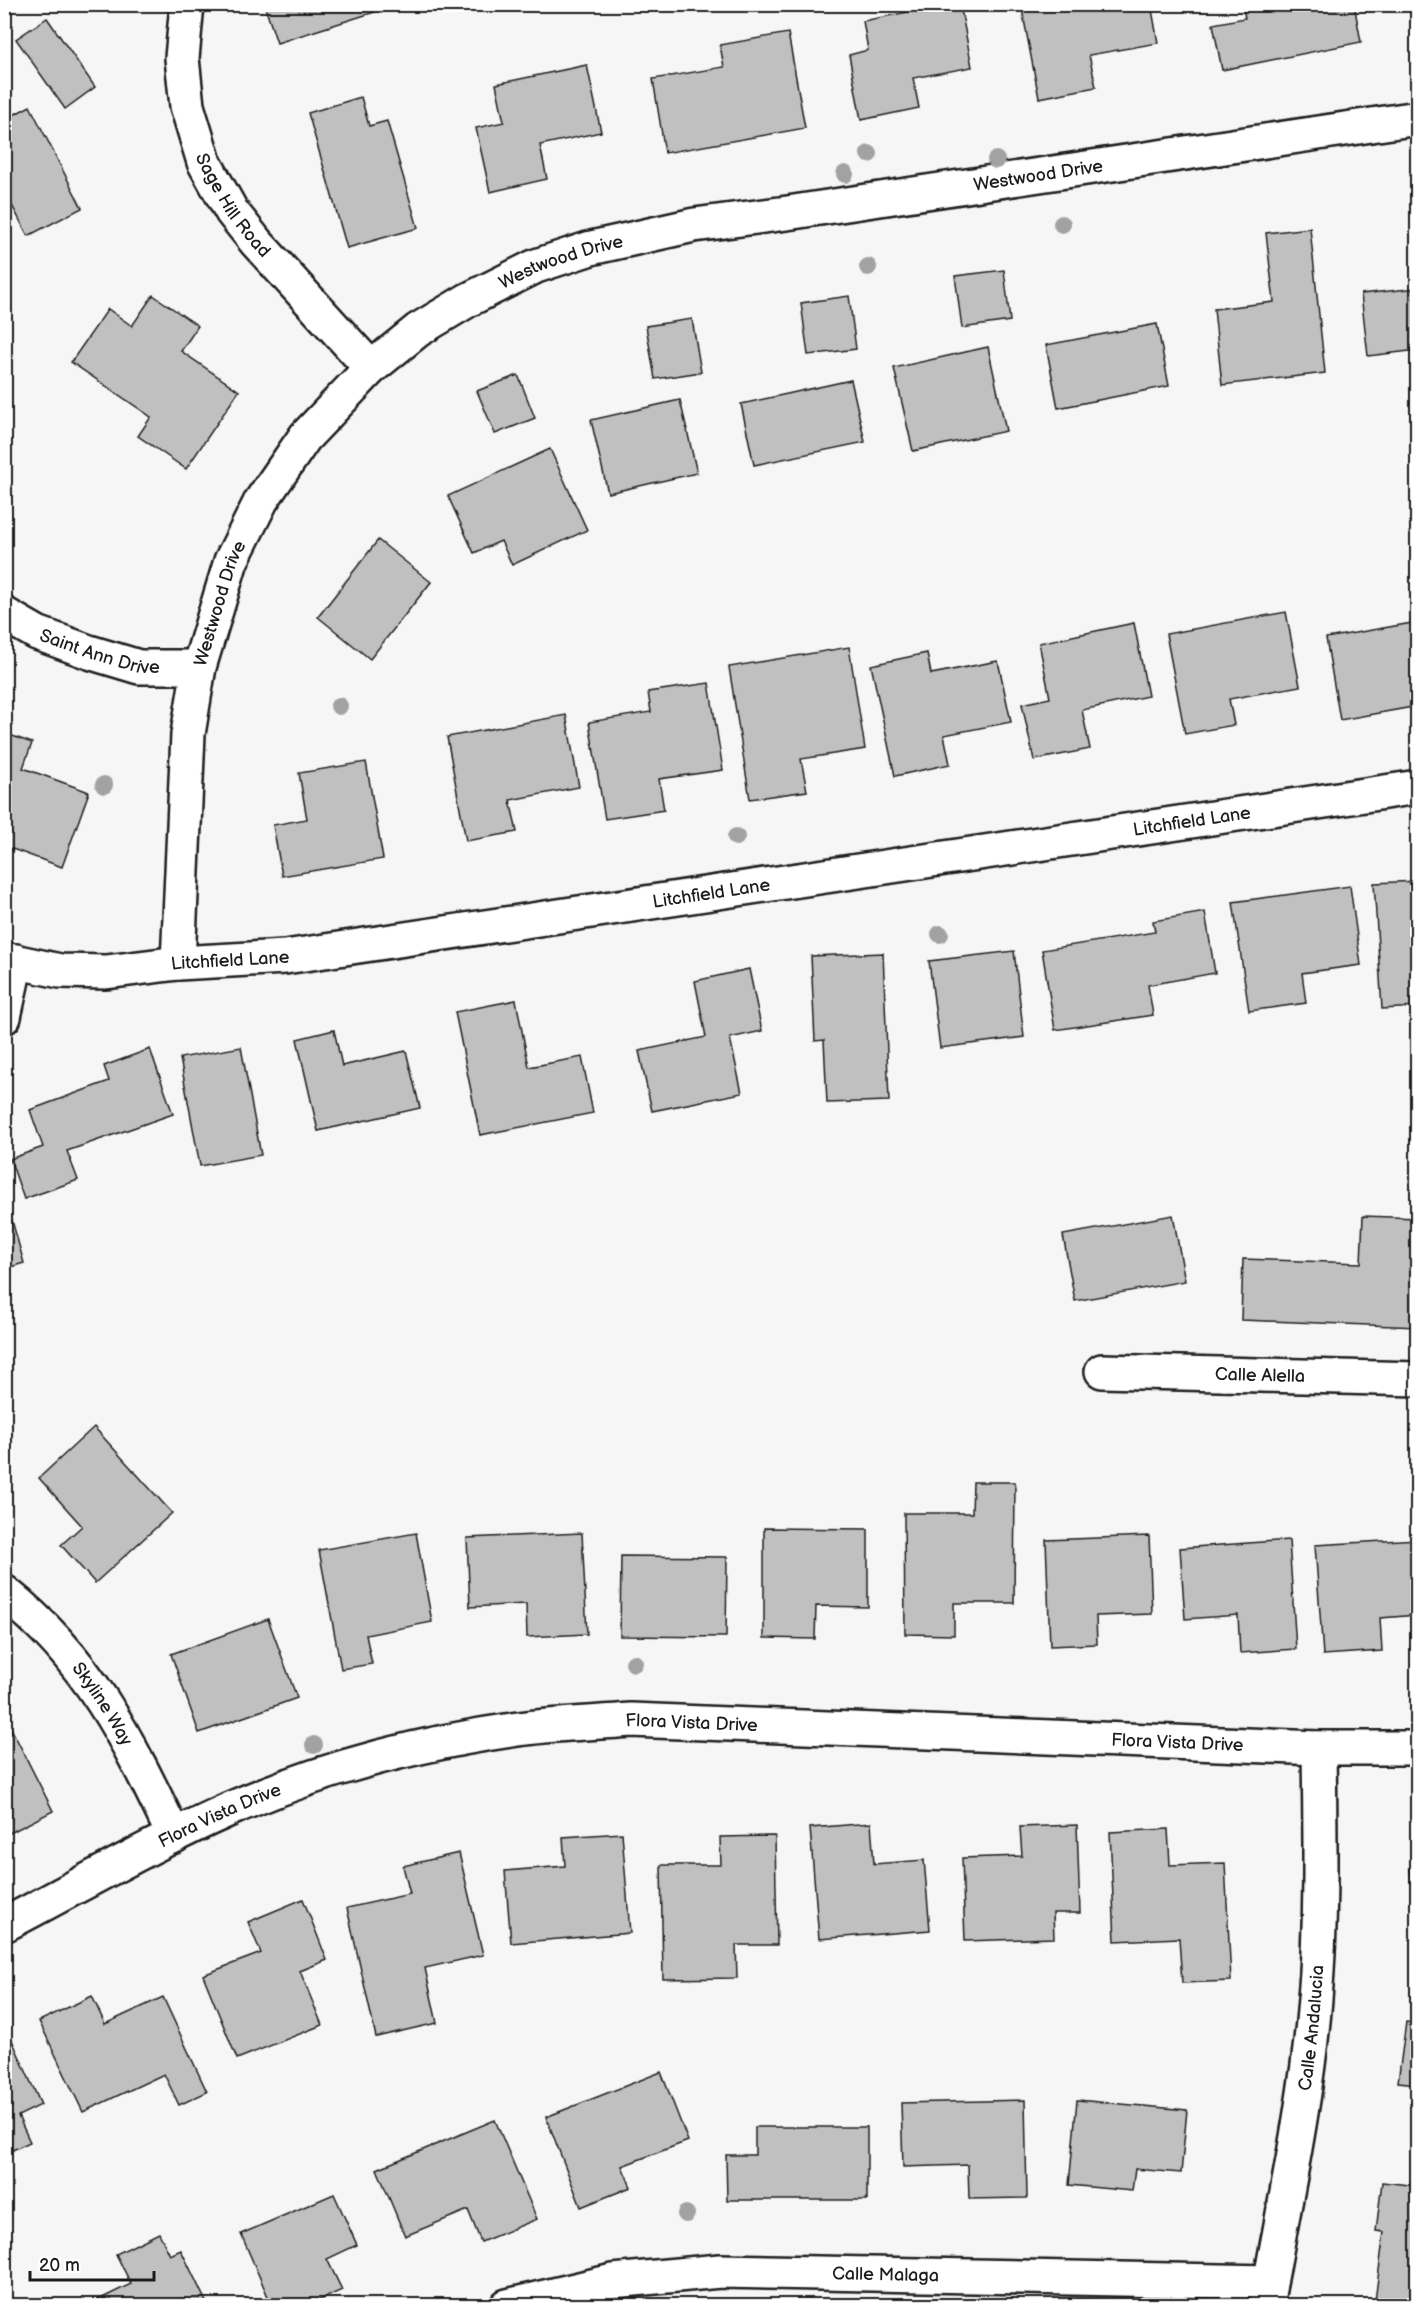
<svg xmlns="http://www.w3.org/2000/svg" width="1422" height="2310" font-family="'Balsamiq Sans',sans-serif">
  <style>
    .building { fill: #c0c0c0; stroke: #1c1c1c; stroke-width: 1.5 }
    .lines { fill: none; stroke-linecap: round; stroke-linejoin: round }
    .minor-casing { stroke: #1c1c1c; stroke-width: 38 }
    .tertiary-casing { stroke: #1c1c1c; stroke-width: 38 }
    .minor { stroke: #fff; stroke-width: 33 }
    .tertiary { stroke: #fff; stroke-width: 33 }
    .tree { fill: #a2a2a2 }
    .labels { text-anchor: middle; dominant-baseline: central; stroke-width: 4.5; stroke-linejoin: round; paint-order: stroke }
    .street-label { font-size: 18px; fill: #1c1c1c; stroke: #fff }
  </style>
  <rect width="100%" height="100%" fill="#f6f6f6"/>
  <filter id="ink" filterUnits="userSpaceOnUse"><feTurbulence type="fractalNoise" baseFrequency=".0167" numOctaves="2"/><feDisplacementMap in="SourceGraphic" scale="12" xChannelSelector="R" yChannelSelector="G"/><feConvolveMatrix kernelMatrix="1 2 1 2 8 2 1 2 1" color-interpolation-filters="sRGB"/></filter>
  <g filter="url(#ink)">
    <g class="building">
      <polygon points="264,4 380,4 381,10 277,43"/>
      <polygon points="947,4 960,4 972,67 913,78 919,108 861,120 849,55 868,50 863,21"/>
      <polygon points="1021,4 1151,4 1158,43 1089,55 1096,87 1039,98"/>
      <polygon points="1242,4 1354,4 1361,42 1222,70 1213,24 1245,18"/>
      <polygon points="47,18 95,87 65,109 16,39"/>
      <polygon points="788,33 805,128 665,153 653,79 724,67 720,45"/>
      <polygon points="587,65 601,132 540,145 547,179 490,192 476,128 504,122 496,84"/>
      <polygon points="361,97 369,126 387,121 418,228 347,248 308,113"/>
      <polygon points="30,106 82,208 28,236 4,190 4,120"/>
      <polygon points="1310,228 1325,373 1222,385 1214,309 1274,302 1266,233"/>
      <polygon points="1004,270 1010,321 962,328 955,276"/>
      <polygon points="1418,288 1418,350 1368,356 1361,294"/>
      <polygon points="153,295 198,326 181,351 239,391 186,469 138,436 151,417 71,362 108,309 132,326"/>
      <polygon points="849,296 856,349 808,355 801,303"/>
      <polygon points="692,319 701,372 655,379 646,326"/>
      <polygon points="1157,324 1169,386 1058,408 1046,345"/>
      <polygon points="988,347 1006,431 913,451 894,368"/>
      <polygon points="518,375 535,418 495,434 477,391"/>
      <polygon points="851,380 865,442 754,465 741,404"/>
      <polygon points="680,400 697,473 608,493 591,420"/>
      <polygon points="550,449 587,530 512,565 501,541 474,553 448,496"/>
      <polygon points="378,540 431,582 370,659 318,617"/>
      <polygon points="1286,612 1300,686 1229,699 1234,725 1185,734 1166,634"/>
      <polygon points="1418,622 1418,706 1340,720 1326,638"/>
      <polygon points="1134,623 1148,696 1082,710 1090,749 1034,760 1022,704 1050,698 1039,643"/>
      <polygon points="849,647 865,749 801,759 807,791 750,799 729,667"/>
      <polygon points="927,653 931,674 998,661 1011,722 944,735 950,764 895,776 871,665"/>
      <polygon points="709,683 723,770 659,779 664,810 605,819 589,722 651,712 648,692"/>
      <polygon points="566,715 579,787 510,800 517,832 466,841 447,737"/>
      <polygon points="4,733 32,743 23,768 89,792 62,867 4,846"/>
      <polygon points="366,762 383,859 282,876 273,825 307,819 299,773"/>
      <polygon points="1418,881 1418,1007 1382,1009 1374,883"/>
      <polygon points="1350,886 1361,965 1302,973 1306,1003 1249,1011 1233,902"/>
      <polygon points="1205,912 1215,973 1148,985 1153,1015 1055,1030 1042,950 1155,932 1153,921"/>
      <polygon points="1014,951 1024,1037 940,1048 929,961"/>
      <polygon points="883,953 889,1101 827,1103 824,1040 815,1041 811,956"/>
      <polygon points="749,969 762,1031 730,1038 742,1093 652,1111 639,1051 706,1037 695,981"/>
      <polygon points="516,1000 529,1067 582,1057 593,1113 480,1135 455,1012"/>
      <polygon points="334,1030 342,1066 406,1051 420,1108 318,1131 297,1039"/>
      <polygon points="241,1047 261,1155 200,1166 180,1058"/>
      <polygon points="150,1049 173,1114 67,1151 78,1180 24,1199 10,1159 43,1147 30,1110 109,1081 104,1066"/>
      <polygon points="4,1192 24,1263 4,1269"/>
      <polygon points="1173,1215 1185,1281 1075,1301 1063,1235"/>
      <polygon points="1363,1216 1418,1218 1418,1327 1241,1320 1243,1259 1361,1263"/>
      <polygon points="94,1427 172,1513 95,1583 61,1545 82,1526 39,1478"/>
      <polygon points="973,1482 1015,1482 1014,1603 954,1603 954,1635 905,1634 904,1513 972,1513"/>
      <polygon points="764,1528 868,1529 868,1607 816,1606 815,1639 764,1638"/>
      <polygon points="416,1533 432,1622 366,1635 372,1664 341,1669 319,1550"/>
      <polygon points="582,1533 587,1634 527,1637 526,1604 470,1607 467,1538"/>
      <polygon points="1149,1536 1152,1614 1096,1616 1097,1644 1050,1646 1046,1540"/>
      <polygon points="1418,1539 1418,1615 1380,1618 1382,1651 1323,1655 1315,1545"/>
      <polygon points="1289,1540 1296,1649 1240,1653 1238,1615 1185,1619 1180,1548"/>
      <polygon points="621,1556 727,1557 726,1637 620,1636"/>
      <polygon points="268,1619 297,1698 199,1733 171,1654"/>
      <polygon points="8,1722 53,1811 4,1836 4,1723"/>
      <polygon points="871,1823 874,1864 924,1860 930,1930 819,1939 810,1828"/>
      <polygon points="1077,1825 1080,1913 1053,1913 1054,1938 965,1941 962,1858 1022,1856 1020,1827"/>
      <polygon points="1168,1829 1170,1865 1225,1863 1231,1981 1182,1983 1179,1938 1115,1941 1110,1832"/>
      <polygon points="622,1833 630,1933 511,1943 505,1871 565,1866 563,1837"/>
      <polygon points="775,1836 777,1945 736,1945 737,1978 663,1979 661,1865 721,1865 720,1837"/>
      <polygon points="459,1853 483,1955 425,1968 437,2023 376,2037 347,1908 410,1894 403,1866"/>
      <polygon points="1418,1868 1418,1935 1417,1935 1410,1869"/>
      <polygon points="303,1899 327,1960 300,1971 322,2025 237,2059 203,1975 261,1953 248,1922"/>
      <polygon points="92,1996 105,2024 163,1997 207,2092 179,2105 164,2074 83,2112 39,2021"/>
      <polygon points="1406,2022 1418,2024 1418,2084 1398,2082"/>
      <polygon points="12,2040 41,2105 18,2116 30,2142 4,2154 4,2043"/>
      <polygon points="661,2072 688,2141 622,2166 631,2187 581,2207 546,2117"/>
      <polygon points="1025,2100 1027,2198 969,2199 968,2165 903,2167 901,2103"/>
      <polygon points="1077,2100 1187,2110 1181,2173 1135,2169 1132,2191 1069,2185"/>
      <polygon points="495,2120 537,2219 481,2242 468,2210 405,2236 377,2169"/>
      <polygon points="755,2127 867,2127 867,2200 727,2200 726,2155 755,2155"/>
      <polygon points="1382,2182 1418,2186 1418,2306 1375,2301 1384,2232 1376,2231"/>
      <polygon points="334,2194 357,2245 327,2259 342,2290 307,2306 272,2306 241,2234"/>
      <polygon points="159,2233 170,2255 181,2250 208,2306 86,2306 131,2284 116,2254"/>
    </g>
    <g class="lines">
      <defs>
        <g id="minor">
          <path id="s1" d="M187,4L182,58L187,106L204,162L232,212L256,242L371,368"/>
          <path id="s2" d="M4,614L37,633L89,652L139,667H199"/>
          <path id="s3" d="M4,959L60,971L106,972L178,963L285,957L1418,787"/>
          <path id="s4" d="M178,963L188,734L199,667L231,561L261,501L305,437L371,368L418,330L468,300L536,266L591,248L694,225L787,213L1418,118"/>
          <polyline points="4,1017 16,961"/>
          <path id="s5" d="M1102,1371L1418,1379"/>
          <path id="s6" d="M4,1592C90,1660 128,1740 174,1836"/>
          <path id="s7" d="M507,2306L613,2281L720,2271L1270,2282"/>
          <path id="s8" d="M1266,2306C1284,2204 1307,2102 1315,1999C1322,1916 1320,1831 1319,1748"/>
        </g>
        <g id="tertiary">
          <path id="s9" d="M4,1925C79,1886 153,1843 230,1809C320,1769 422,1743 518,1729C555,1724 594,1723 631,1720L1319,1748H1418"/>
        </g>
      </defs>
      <use href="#minor" class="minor-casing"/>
      <use href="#tertiary" class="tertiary-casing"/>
      <use href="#minor" class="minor"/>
      <use href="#tertiary" class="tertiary"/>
    </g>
    <g class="tree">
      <circle cx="869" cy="154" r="9"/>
      <circle cx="996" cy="160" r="9"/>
      <circle cx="845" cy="174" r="9"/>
      <circle cx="1062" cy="224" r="9"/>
      <circle cx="868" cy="267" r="9"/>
      <circle cx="339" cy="706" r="9"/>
      <circle cx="104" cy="785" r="9"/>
      <circle cx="736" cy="837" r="9"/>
      <circle cx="940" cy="934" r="9"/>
      <circle cx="634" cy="1663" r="9"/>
      <circle cx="314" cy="1745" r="9"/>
      <circle cx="686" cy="2214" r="9"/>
    </g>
  </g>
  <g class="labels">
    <g class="street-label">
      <text stroke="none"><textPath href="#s4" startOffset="1354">Westwood Drive</textPath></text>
      <text stroke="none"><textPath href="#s1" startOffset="213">Sage Hill Road</textPath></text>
      <text stroke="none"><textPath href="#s4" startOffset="868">Westwood Drive</textPath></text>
      <text stroke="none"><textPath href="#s4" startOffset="364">Westwood Drive</textPath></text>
      <text stroke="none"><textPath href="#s2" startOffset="104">Saint Ann Drive</textPath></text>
      <text stroke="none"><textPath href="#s3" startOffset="1200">Litchfield Lane</textPath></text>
      <text stroke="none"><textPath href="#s3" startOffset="714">Litchfield Lane</textPath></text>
      <text stroke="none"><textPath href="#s3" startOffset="228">Litchfield Lane</textPath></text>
      <text stroke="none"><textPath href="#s5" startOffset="158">Calle Alella</textPath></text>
      <text stroke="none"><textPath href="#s6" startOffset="150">Skyline Way</textPath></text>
      <text stroke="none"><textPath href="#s9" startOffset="728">Flora Vista Drive</textPath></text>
      <text stroke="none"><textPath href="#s9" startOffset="1214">Flora Vista Drive</textPath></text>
      <text stroke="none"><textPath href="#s9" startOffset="242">Flora Vista Drive</textPath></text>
      <text stroke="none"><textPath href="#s8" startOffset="282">Calle Andalucia</textPath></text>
      <text stroke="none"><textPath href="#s7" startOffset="382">Calle Malaga</textPath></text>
    </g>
  </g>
  <rect width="1422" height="2310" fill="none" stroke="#fff" stroke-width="24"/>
  <rect x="12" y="12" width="1398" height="2286" fill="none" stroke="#1c1c1c" stroke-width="2" filter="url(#ink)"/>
  <path d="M30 2271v9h124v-9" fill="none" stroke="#1c1c1c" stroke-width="3"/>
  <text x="39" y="2271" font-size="18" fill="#1c1c1c" stroke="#ffffff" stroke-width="4.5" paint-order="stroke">20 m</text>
</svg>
